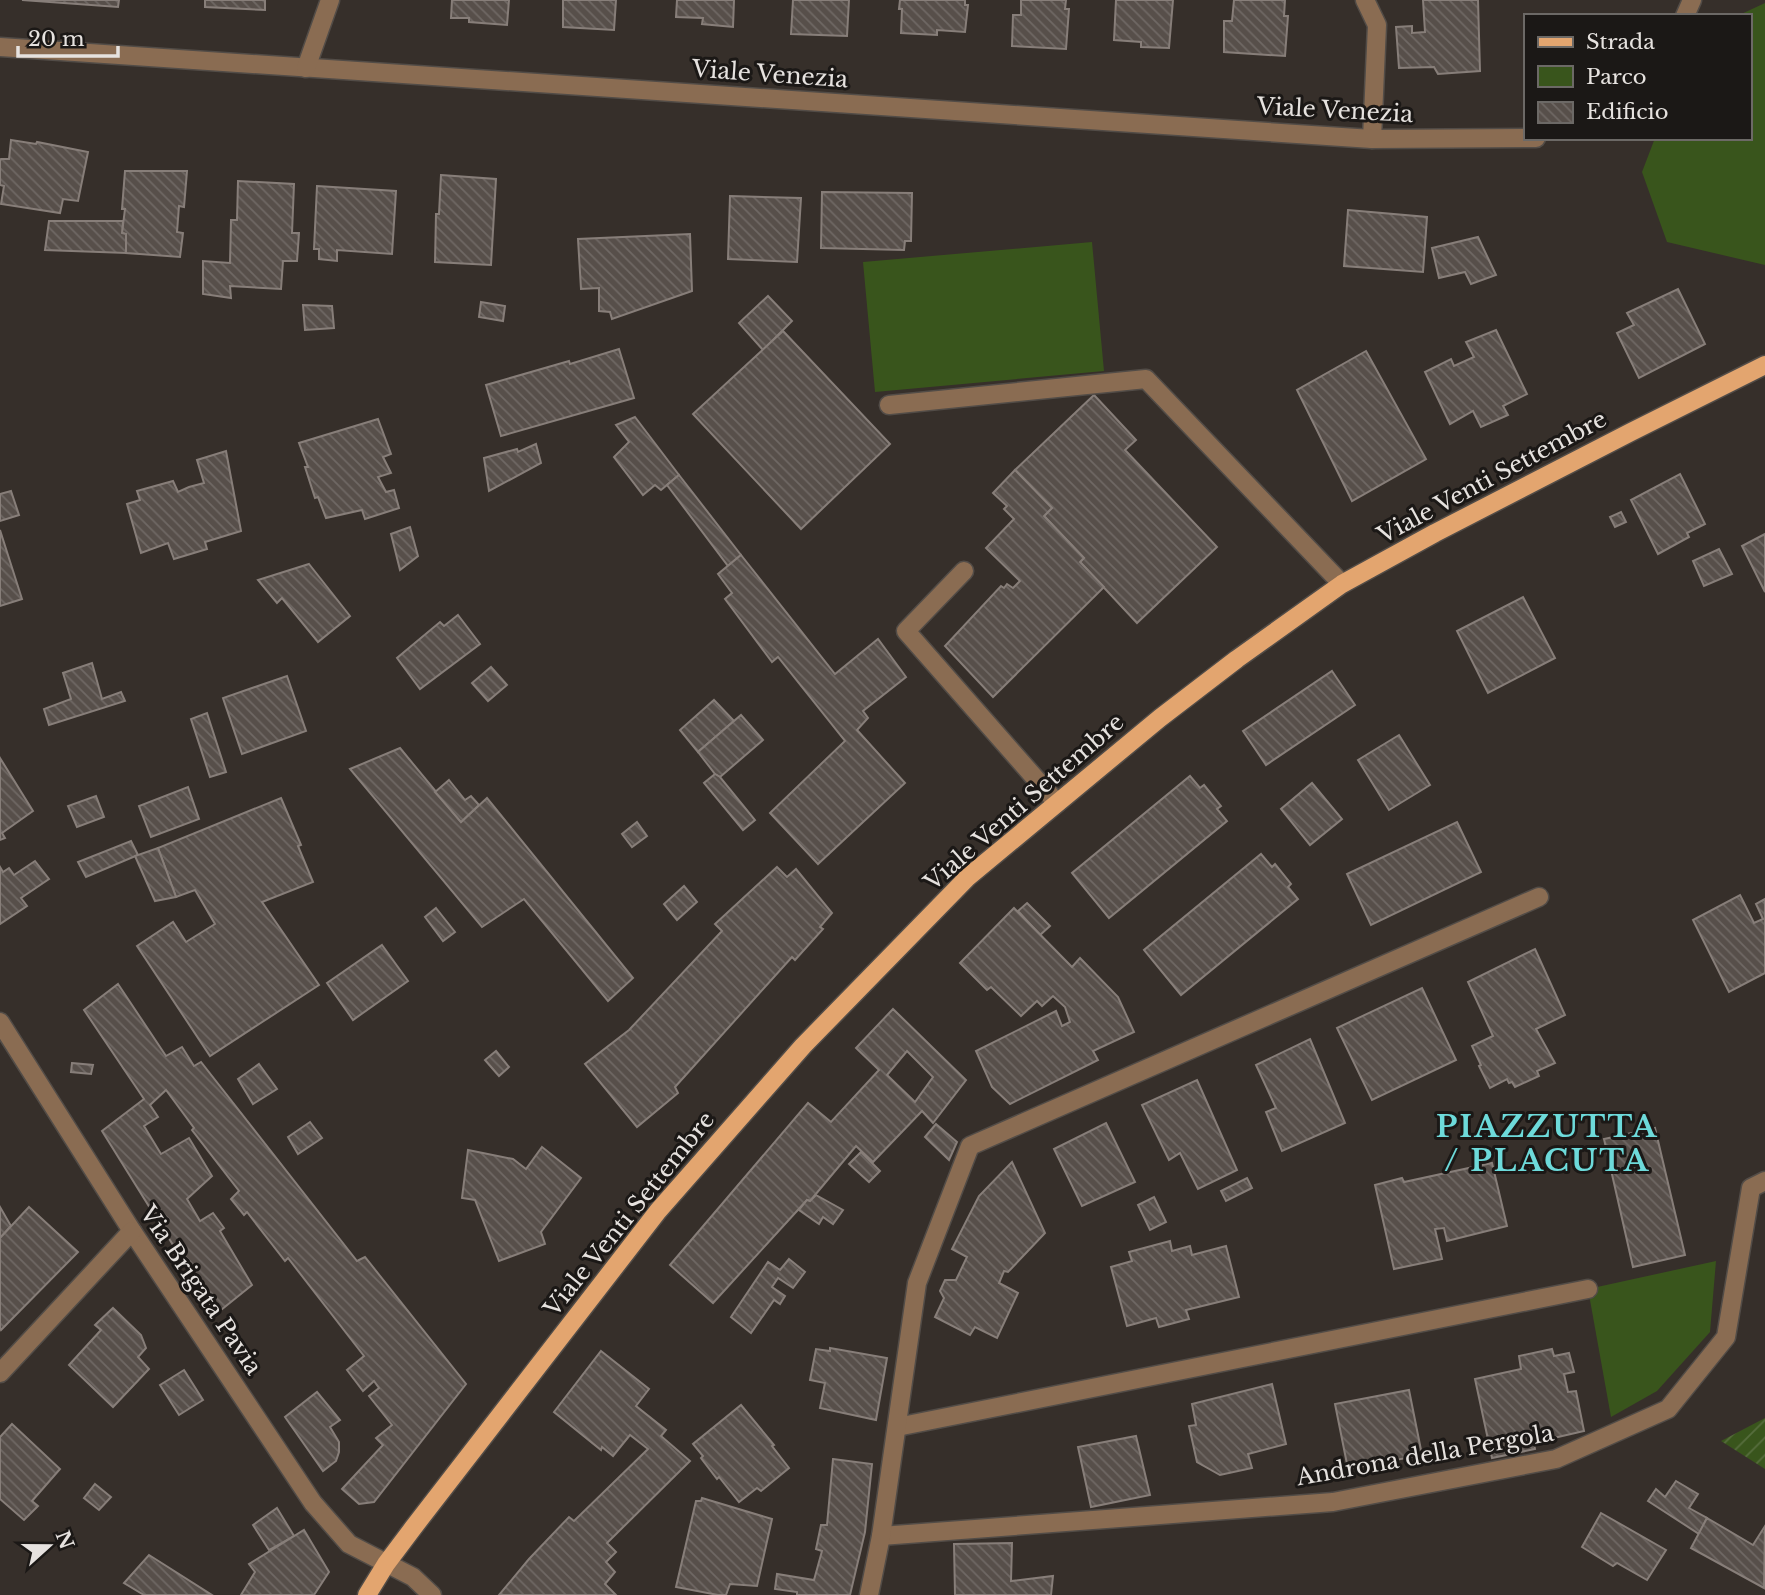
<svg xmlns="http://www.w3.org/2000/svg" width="1765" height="1595" font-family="'Libre Baskerville',serif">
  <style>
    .green { fill: #39551c }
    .garden { fill: url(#garden-furrows) }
    .building { fill: url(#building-back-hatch); stroke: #877e79; stroke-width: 2; fill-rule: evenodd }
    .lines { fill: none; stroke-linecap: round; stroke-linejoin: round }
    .minor-casing { stroke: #524c47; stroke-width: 21 }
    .major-casing { stroke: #524c47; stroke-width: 21 }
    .minor { stroke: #8a6c52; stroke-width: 18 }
    .major { stroke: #e3a56f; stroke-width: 18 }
    .labels { text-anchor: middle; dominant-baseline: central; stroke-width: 6; stroke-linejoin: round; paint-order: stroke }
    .street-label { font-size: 23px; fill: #e6e2df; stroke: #1b1816 }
    .district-label { font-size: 30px; font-weight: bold; letter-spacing: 2px; fill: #6ddada; stroke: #1b1816 }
  </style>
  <defs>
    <pattern id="garden-furrows" width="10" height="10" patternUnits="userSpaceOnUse" patternTransform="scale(1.75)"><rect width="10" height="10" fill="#39551c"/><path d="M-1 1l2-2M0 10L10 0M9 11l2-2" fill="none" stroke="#566d3d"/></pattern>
    <pattern id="building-back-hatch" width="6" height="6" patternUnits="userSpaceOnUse" patternTransform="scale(1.75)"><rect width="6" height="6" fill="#574f4a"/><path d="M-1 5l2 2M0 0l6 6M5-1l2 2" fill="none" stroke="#6f6864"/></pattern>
  </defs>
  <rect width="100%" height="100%" fill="#362f2a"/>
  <g class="green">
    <polygon points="1765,3 1765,265 1667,242 1642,172 1655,138 1749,138 1749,16 1737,16"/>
    <polygon points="1092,242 1104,371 875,392 863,262"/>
    <polygon points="1716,1261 1710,1332 1657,1391 1611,1417 1588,1289"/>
  </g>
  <polygon class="garden" points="1765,1418 1765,1469 1721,1441"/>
  <g class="building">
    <polygon points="22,0 119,0 118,7"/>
    <polygon points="205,0 265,0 265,10 205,7"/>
    <polygon points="452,0 509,0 507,25 469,22 469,18 451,18"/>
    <polygon points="563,0 616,0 614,30 563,27"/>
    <polygon points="677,0 734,0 733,27 702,24 703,18 676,17"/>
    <polygon points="793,0 849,0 847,36 791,34"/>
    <polygon points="900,0 965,0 965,5 968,5 965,32 937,30 937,35 901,33 902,9 899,9"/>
    <polygon points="1021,0 1066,0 1065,9 1069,9 1066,49 1012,46 1013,15 1021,15"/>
    <polygon points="1116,0 1173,0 1169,48 1141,47 1141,42 1114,40"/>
    <polygon points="1234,0 1285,0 1284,16 1288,16 1285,56 1224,52 1224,21 1232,21"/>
    <polygon points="1423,0 1478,0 1480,71 1438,74 1434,67 1399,68 1396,27 1412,26 1412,33 1425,32"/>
    <polygon points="11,140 36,144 37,142 88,152 78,201 63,199 60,213 1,204 4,186 0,185 0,161 1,159 9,159"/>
    <polygon points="125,171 187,171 184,207 179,206 177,232 183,233 180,257 126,253 126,234 122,233 125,209 122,209"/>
    <polygon points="441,175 496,179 491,265 435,262 436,214 439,214"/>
    <polygon points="238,181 294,184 292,233 299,233 297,261 283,261 281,289 230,286 231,298 203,294 203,261 230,263 231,220 237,220"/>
    <polygon points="317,186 396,191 392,254 337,250 337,261 319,259 319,249 314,249"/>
    <polygon points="822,192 912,193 911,241 905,241 904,250 821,248"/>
    <polygon points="730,196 801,198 797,262 728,259"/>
    <polygon points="1348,210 1427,217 1423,272 1344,266"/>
    <polygon points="49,221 123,221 122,233 126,234 126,253 45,250"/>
    <polygon points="690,234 692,291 612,319 610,312 599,311 599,288 581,289 578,239"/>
    <polygon points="1478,237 1496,275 1471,284 1465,272 1439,278 1432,248"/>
    <polygon points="1678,289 1705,344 1639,378 1617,333 1634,325 1627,313"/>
    <polygon points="768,296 792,321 763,350 739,323"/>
    <polygon points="481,302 505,306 503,321 479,317"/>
    <polygon points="303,305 332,306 334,328 305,330"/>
    <polygon points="1496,330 1527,394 1503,406 1508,415 1481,427 1473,411 1450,424 1425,372 1451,359 1454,366 1474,357 1466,342"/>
    <polygon points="783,331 890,444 801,529 693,414"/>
    <polygon points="619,349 634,398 501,436 486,385 569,361 570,364"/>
    <polygon points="1366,351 1426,459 1352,501 1297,390"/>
    <polygon points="1094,395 1136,440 1125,450 1217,547 1137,623 1080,562 1084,558 1044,516 1052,508 1015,470"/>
    <polygon points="635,417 679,475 661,490 655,485 643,495 614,457 629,442 616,425"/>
    <polygon points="378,419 391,454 383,457 391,473 378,477 386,492 394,490 399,508 365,519 362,510 326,518 318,497 315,498 305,467 308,467 299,443"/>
    <polygon points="536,444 541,463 489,491 484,458 517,449 518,452"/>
    <polygon points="226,451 241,531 205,542 207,549 174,559 168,543 141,553 127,504 140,500 137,491 173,481 178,492 189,487 204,483 197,460"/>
    <polygon points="1015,470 1052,508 1044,516 1084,558 1080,562 1104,587 993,697 945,646 1001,586 1004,588 1007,584 1013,588 1020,581 986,548 1014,519 1004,509 1007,506 993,493"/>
    <polygon points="1680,474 1705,524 1687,533 1689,537 1658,554 1631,500"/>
    <polygon points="679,475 741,555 728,566 667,485"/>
    <polygon points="11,491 19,515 0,521 0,494"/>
    <polygon points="1621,512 1626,522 1615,527 1610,517"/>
    <polygon points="410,527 418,556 400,570 391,534"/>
    <polygon points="0,530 22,599 0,606"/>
    <polygon points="1765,534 1765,592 1742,546"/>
    <polygon points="1719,549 1732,574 1704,586 1693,561"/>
    <polygon points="741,555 835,674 878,639 906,677 863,711 868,718 857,730 905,783 818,864 770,813 845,741 778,657 772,662 725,599 732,593 718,574"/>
    <polygon points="309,564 350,616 318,642 282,598 277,603 258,580"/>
    <polygon points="1523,597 1555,658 1488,693 1457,631"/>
    <polygon points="458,615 480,644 420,689 397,658 440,622 444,626"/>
    <polygon points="92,663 102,699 121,692 125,701 49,725 44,709 71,699 63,673"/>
    <polygon points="491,667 507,685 488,701 472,683"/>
    <polygon points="1332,671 1355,705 1266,765 1243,731"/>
    <polygon points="287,676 306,731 242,754 223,698"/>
    <polygon points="714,700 734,721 698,752 680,730"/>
    <polygon points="207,713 226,772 210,777 191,719"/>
    <polygon points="741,715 763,740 720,777 715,774 698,752"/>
    <polygon points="1399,735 1430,785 1389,810 1358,760"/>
    <polygon points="400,748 461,822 487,798 633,978 608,1001 524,899 482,927 350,769"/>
    <polygon points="0,758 33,811 2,833 5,838 0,840"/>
    <polygon points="715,774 720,777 755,820 743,830 704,783"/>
    <polygon points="1190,776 1200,788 1204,785 1221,806 1217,809 1227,821 1109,918 1072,873"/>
    <polygon points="449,780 465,800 471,796 479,805 461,822 435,792"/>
    <polygon points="1312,783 1342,819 1310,845 1281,809"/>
    <polygon points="188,787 199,819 151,837 139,806"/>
    <polygon points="96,796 104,817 77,827 68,806"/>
    <polygon points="281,798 301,845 298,846 313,882 262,902 319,985 210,1056 137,946 173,922 186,942 215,924 195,890 176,897 158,848"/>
    <polygon points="637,822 647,836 632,847 622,834"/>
    <polygon points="1457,822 1481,872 1371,925 1347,874"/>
    <polygon points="131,841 138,855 86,877 78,862"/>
    <polygon points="158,848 176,897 155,901 135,856"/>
    <polygon points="1261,854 1272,867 1275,864 1291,884 1288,887 1298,899 1181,995 1144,950"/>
    <polygon points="35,861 49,879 21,898 27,906 0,924 0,867 3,872 9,868 14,875"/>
    <polygon points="777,867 787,877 796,869 832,913 820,927 823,929 795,960 792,957 675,1087 678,1093 637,1127 585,1064 629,1030 722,931 715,924"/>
    <polygon points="684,886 697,902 677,920 664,904"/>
    <polygon points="1740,895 1754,923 1763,919 1756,904 1765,899 1765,973 1729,992 1693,920"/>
    <polygon points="1027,903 1050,926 1040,935 1018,911"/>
    <polygon points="436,908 455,932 443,941 425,917"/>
    <polygon points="1014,908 1072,967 1080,958 1118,997 1134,1032 1093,1051 1098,1060 1010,1104 992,1087 976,1051 1056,1011 1062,1026 1070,1022 1065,1007 1053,996 1042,1006 1037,1001 1021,1016 991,987 987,990 960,963"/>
    <polygon points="382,945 408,981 353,1020 327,983"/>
    <polygon points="1535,949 1565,1015 1536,1029 1555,1063 1537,1071 1539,1076 1515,1087 1512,1082 1509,1083 1507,1079 1490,1088 1479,1066 1481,1065 1472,1046 1493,1036 1468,982"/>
    <polygon points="118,984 166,1056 182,1047 194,1066 201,1062 357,1261 365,1257 466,1384 374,1502 359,1504 342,1489 383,1445 376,1438 392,1425 369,1396 379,1388 374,1381 363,1391 347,1370 364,1356 288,1258 285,1261 247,1212 244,1215 231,1199 239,1191 192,1130 194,1128 166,1090 150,1105 158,1117 144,1126 161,1154 189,1138 212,1176 187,1199 200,1221 213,1213 224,1228 220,1231 252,1285 216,1314 102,1131 144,1099 84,1010"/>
    <polygon points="1422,988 1456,1060 1372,1100 1337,1028"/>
    <path d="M893,1009L966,1080L933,1123L922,1111L873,1162L856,1146L810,1201L807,1200L713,1303L670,1265L808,1103L831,1122L879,1070L856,1048ZM907,1051L933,1077L915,1102L887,1075Z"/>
    <polygon points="1310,1039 1345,1123 1282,1151 1266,1112 1276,1108 1256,1065"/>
    <polygon points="496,1051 509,1067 499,1076 485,1060"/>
    <polygon points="72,1063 93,1065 91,1074 71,1072"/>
    <polygon points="259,1064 277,1089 253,1104 238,1079"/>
    <polygon points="1197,1080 1237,1170 1198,1189 1180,1153 1169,1160 1142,1105"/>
    <polygon points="310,1122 322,1138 298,1154 288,1137"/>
    <polygon points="1106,1123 1135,1182 1082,1206 1054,1149"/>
    <polygon points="936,1124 957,1142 949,1160 925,1137"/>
    <polygon points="1655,1128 1685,1255 1633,1267 1604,1139"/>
    <polygon points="542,1147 581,1178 541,1232 545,1244 499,1261 475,1200 462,1198 468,1150 513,1159 526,1169"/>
    <polygon points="861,1152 880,1171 869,1182 849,1164"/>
    <polygon points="1012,1162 1045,1233 1008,1272 1004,1271 999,1283 1018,1293 997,1338 975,1327 970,1335 935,1317 944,1298 940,1291 945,1280 956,1280 967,1257 952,1249 979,1196"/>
    <polygon points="1492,1163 1507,1226 1447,1241 1444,1228 1435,1229 1442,1259 1394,1269 1375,1185 1402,1178 1404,1182"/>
    <polygon points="1247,1178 1252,1188 1226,1201 1221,1191"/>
    <polygon points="816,1195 843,1210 833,1224 823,1217 819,1224 799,1210 807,1200 810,1201"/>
    <polygon points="1154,1197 1166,1222 1150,1230 1138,1205"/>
    <polygon points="0,1207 11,1226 0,1238"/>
    <polygon points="29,1207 78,1252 1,1330 0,1328 0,1238"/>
    <polygon points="1170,1241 1172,1251 1190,1246 1192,1255 1226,1246 1239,1297 1186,1310 1189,1319 1159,1327 1156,1318 1127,1326 1111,1267 1132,1261 1129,1252"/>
    <polygon points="789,1259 805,1272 793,1288 778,1278 772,1287 785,1296 780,1304 774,1300 751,1333 731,1317 768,1262 780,1270"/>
    <polygon points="113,1308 141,1335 146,1348 138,1357 149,1369 113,1407 69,1365 101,1330 95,1325"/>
    <polygon points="830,1348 887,1358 876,1420 820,1408 825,1383 810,1380 816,1349 830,1351"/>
    <polygon points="1552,1349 1554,1356 1569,1353 1574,1372 1564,1374 1568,1392 1576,1391 1584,1431 1545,1440 1543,1432 1532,1435 1535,1449 1492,1458 1475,1379 1521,1369 1519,1356"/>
    <polygon points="601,1351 649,1389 636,1406 666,1430 661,1436 690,1461 607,1543 616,1552 606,1562 615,1572 605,1584 616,1595 499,1595 529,1559 569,1517 574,1521 648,1449 630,1435 613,1456 602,1447 601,1450 554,1412"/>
    <polygon points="184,1370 203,1400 179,1415 160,1385"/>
    <polygon points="1272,1384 1286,1444 1248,1454 1252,1468 1220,1475 1197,1462 1189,1426 1196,1425 1192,1404"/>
    <polygon points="1409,1390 1422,1455 1348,1469 1335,1404"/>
    <polygon points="317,1392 340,1420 330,1427 339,1442 339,1452 336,1461 323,1471 285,1417"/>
    <polygon points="741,1405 774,1445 772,1446 789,1468 761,1491 757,1488 739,1502 719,1477 717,1479 701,1458 703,1456 693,1444"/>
    <polygon points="12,1424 60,1469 32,1501 38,1506 24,1520 0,1499 0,1437"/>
    <polygon points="1136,1436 1150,1495 1091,1507 1078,1447"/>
    <polygon points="833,1459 872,1464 865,1532 850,1595 797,1595 797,1592 775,1589 777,1574 814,1580 822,1551 816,1549 821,1525 827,1525"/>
    <polygon points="1676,1481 1698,1494 1689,1508 1707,1518 1699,1534 1648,1501 1656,1489 1665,1497"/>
    <polygon points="95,1484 111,1497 99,1510 84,1498"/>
    <polygon points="702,1498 772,1519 757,1586 730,1584 726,1595 718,1595 676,1587 696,1501 701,1501"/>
    <polygon points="277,1508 294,1536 269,1550 253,1525"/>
    <polygon points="1601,1513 1666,1550 1647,1580 1617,1563 1613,1566 1582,1547"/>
    <polygon points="1707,1518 1753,1545 1765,1526 1764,1588 1691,1548"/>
    <polygon points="304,1530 329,1572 314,1595 241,1595 255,1572 249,1564"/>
    <polygon points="1012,1543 1011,1581 1053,1576 1051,1595 955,1595 954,1544"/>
    <polygon points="149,1555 212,1595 144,1595 124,1583"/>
  </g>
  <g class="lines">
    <defs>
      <g id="minor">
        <polyline points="1365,0 1377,25 1372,139"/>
        <polyline points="1685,16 1692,0"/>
        <polyline points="0,47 1372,139 1536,138"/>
        <polyline points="306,68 330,0"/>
        <polyline points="889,405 1146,379 1342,584"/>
        <polyline points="964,571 906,631 1057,803"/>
        <polyline points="0,1022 132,1231 313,1503 349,1544 413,1577 432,1595"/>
        <polyline points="0,1373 132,1231"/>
        <polyline points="897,1427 1588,1289"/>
        <polyline points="881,1536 1333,1502 1556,1459 1668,1409 1726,1337 1751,1188 1765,1181"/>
        <polyline points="869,1595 881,1536 917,1283 970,1146 1539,897"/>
      </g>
      <polyline id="major" points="367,1595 386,1564 413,1528 658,1211 803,1046 968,877 1160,718 1237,659 1342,584 1435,533 1631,432 1765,365"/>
    </defs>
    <use href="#minor" class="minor-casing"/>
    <use href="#major" class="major-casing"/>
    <use href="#minor" class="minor"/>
    <use href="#major" class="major"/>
  </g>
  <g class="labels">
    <g class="street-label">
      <text transform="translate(770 74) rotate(4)">Viale Venezia</text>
      <text transform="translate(1335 110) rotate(3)">Viale Venezia</text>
      <text transform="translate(1492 477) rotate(-28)">Viale Venti Settembre</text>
      <text transform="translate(1024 802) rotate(-41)">Viale Venti Settembre</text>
      <text transform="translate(629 1214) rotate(-51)">Viale Venti Settembre</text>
      <text transform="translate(201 1290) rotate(56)">Via Brigata Pavia</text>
      <text transform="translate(1425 1455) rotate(-10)">Androna della Pergola</text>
    </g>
    <g class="district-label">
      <text x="1547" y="1126">PIAZZUTTA<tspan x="1547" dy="34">/ PLACUTA</tspan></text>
    </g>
  </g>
  <rect x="1524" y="14" width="228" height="126" fill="#1b1816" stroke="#6c6966" stroke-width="2"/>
  <rect x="1538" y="37" width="35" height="10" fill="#e3a56f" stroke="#6c6966" stroke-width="2"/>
  <text x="1586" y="49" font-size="21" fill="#e6e2df">Strada</text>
  <rect x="1538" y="66" width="35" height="21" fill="#39551c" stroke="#6c6966" stroke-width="2"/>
  <text x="1586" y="84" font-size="21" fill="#e6e2df">Parco</text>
  <rect x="1538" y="102" width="35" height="21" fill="url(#building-back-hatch)" stroke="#6c6966" stroke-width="2"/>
  <text x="1586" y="119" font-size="21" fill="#e6e2df">Edificio</text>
  <g transform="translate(49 1546) rotate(69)" stroke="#1b1816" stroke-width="5" paint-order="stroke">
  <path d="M0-5L12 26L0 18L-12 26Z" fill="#e6e2df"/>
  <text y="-10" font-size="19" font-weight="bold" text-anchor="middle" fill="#e6e2df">N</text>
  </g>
  <path d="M18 46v10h100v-10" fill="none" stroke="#e6e2df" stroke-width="3.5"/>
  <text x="28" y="46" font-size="21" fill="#e6e2df" stroke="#1b1816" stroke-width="5" paint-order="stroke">20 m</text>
</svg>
